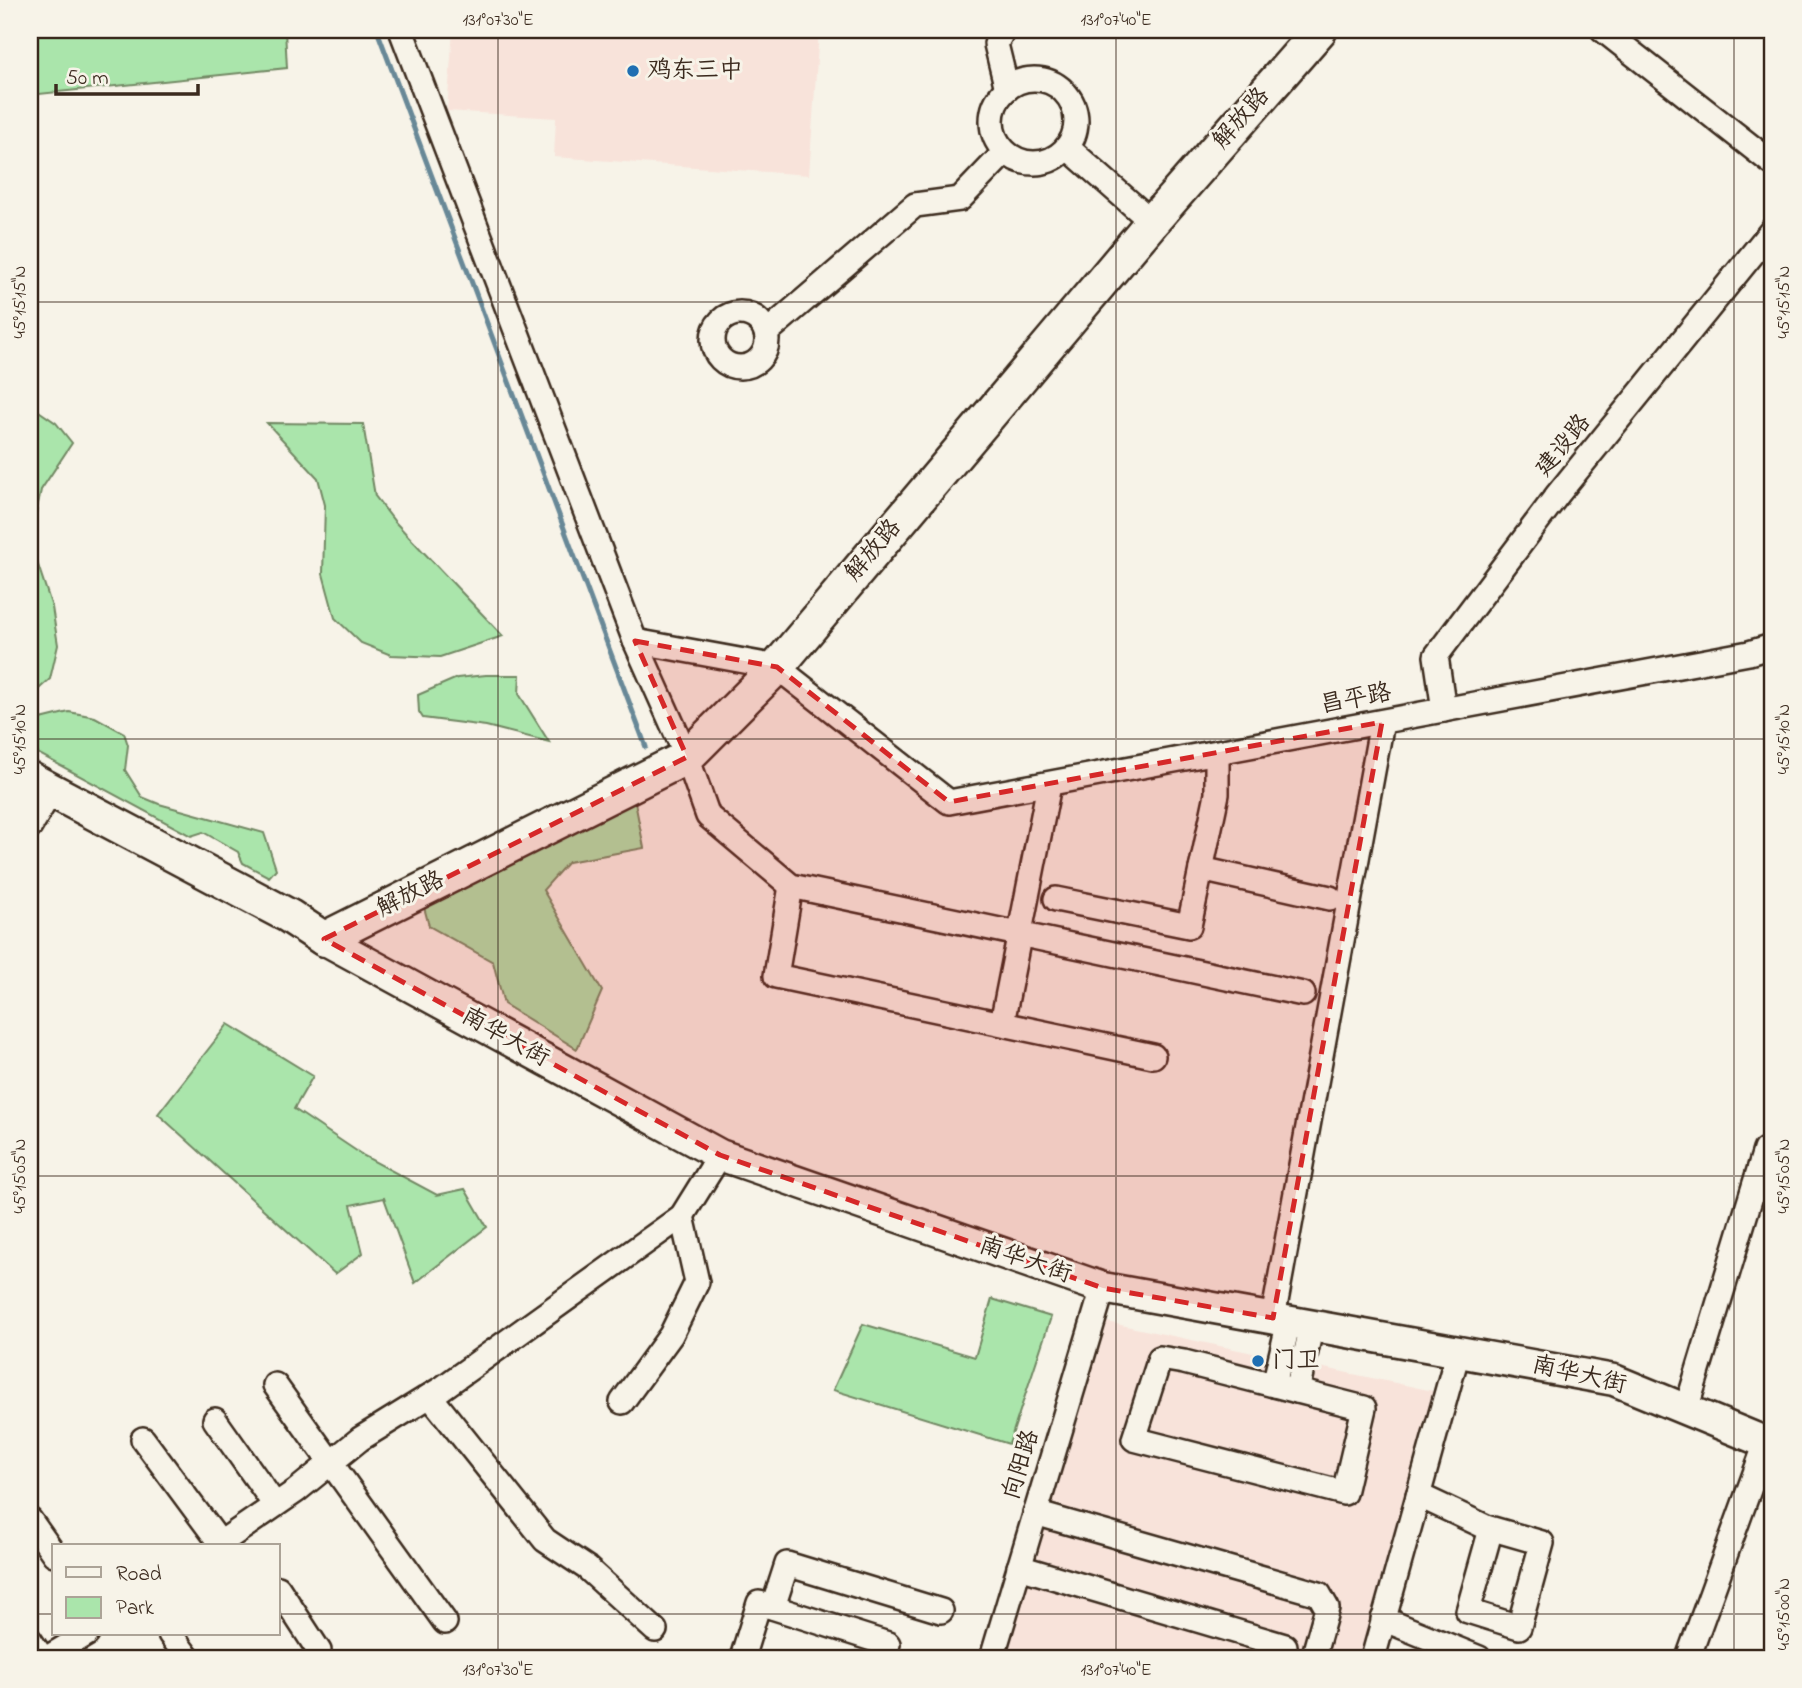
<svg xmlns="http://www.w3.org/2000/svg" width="1802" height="1688" font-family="'Indie Flower','LXGW WenKai TC',sans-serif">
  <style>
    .built { fill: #f8e3da }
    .green { fill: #aae5ab; stroke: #728864; stroke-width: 2 }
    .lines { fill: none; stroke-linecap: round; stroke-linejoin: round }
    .stream { stroke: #688897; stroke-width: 5 }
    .minor-casing { stroke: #3b2a1e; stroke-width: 28 }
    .major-casing { stroke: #3b2a1e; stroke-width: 35 }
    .highway-casing { stroke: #3b2a1e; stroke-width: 38 }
    .minor { stroke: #f7f3e8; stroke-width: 23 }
    .major { stroke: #f7f3e8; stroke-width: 30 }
    .highway { stroke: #f7f3e8; stroke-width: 33 }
    .marked { fill: #d62828; fill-opacity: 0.2; stroke: #d62828; stroke-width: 5; stroke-dasharray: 14 9; stroke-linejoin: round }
    .ticks { fill: none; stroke: #3b2a1e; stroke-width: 2; stroke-opacity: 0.45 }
    .poi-dot { fill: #1f6fb2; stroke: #f7f3e8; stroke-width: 2.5 }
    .labels { text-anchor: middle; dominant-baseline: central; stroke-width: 6; stroke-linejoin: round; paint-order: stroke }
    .poi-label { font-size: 24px; fill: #3b2a1e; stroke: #f7f3e8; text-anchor: start }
    .street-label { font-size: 24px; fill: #3b2a1e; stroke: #f7f3e8 }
    .neatline { fill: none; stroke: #3b2a1e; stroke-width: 2.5 }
    .ticks-label { font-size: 18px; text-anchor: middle; fill: #3b2a1e }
  </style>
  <rect width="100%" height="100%" fill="#f7f3e8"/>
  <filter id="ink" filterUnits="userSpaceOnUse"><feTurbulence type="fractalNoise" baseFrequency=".0143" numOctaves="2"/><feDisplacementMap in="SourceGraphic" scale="14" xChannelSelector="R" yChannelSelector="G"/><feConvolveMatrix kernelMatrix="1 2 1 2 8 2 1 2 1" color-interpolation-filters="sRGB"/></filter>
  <g filter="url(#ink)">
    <g class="built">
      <polygon points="453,30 819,30 809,175 554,157 556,118 447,111"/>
      <polygon points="1102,1321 1433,1391 1359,1658 1000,1658"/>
    </g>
    <g class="green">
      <polygon points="30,30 285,30 287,68 30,95"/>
      <polygon points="30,405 56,423 72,443 41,490 33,527 35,556 52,607 58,645 50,679 30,697"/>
      <polygon points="267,423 363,424 375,496 395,522 503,636 440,657 391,655 361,643 335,618 323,574 325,505 318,478"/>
      <polygon points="486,675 520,675 519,694 549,742 486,726 423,718 419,712 418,695 457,678"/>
      <polygon points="69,712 95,717 124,733 128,745 125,770 142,797 159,804 264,833 276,869 269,877 243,863 238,852 203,832 191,836 30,749 30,726 41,719"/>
      <polygon points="635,802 644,848 568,862 543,890 602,991 577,1049 504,1004 493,962 429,926 420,892"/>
      <polygon points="228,1024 313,1076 294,1109 364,1156 437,1195 465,1189 487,1227 415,1283 384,1198 351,1205 363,1253 335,1274 158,1114"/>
      <polygon points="992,1299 1051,1317 1009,1444 833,1390 863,1324 975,1357"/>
    </g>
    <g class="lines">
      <polyline class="stream" points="377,30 646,747"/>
      <defs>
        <g id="minor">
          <polyline points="401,30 635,641 687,757 708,816 791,886 1303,994"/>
          <polyline points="1003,30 996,44 1007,89"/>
          <polyline points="1603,30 1772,163"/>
          <circle cx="1034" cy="121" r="42"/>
          <polyline points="1068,148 1152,222"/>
          <circle cx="740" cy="340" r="27"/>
          <polyline points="766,333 915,205 960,199 1005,152"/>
          <polyline points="635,641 777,667 949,802 1749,653 1772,646"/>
          <polyline points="1444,710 1436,656 1558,494 1772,230"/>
          <polyline points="30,827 51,791"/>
          <polyline points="1201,869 1330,898"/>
          <polyline points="791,886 776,976 1153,1056"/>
          <polyline points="1056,899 1189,926 1217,794 1217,753"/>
          <polyline points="1002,1023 1049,785"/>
          <polyline points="1273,1318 1382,722"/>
          <polygon points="1160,1358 1184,1362 1364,1408 1344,1493 1134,1439"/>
          <polyline points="275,1385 445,1622"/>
          <polyline points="1274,1385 1289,1321"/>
          <polyline points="1297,1391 1312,1325"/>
          <polyline points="430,1396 545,1540 587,1568 655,1630"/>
          <polyline points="622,1402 671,1335 697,1282 682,1216"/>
          <polyline points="1686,1410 1765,1150"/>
          <polyline points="215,1420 275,1505"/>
          <polyline points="143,1439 220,1543"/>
          <polyline points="1418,1495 1486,1527 1542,1543 1519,1627 1468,1611 1491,1529"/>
          <polyline points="1035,1513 1319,1594 1327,1608 1313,1658"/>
          <polyline points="30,1520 54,1554"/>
          <polyline points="216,1546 296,1491 360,1439 441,1389 682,1216 720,1155"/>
          <polyline points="1019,1567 1285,1646"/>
          <polyline points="278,1588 319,1651"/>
          <polyline points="773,1607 787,1564 941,1611"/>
          <polyline points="1383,1619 1479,1658"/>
          <polyline points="170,1634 188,1658"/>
          <polyline points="30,1640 42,1658"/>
          <polyline points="47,1658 87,1634"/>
          <polyline points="742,1658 759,1603 888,1644 884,1658"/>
          <polyline points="992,1658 1103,1288"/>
          <polyline points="1373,1658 1458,1352"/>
          <polyline points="1688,1658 1766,1443"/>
        </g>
        <polyline id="major" points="324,939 720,1155 1103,1288 1614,1380 1772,1445"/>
        <g id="highway">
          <polyline points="30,779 289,916 324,939"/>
          <polyline points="324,939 687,757 777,667 1152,222 1320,30"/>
        </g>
      </defs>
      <use href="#minor" class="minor-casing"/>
      <use href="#major" class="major-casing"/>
      <use href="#highway" class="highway-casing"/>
      <use href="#minor" class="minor"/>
      <use href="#major" class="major"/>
      <use href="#highway" class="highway"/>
    </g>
  </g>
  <path class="marked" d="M635,641L777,667L949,802L1382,722L1273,1318L1103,1288L720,1155L324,939L687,757Z"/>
  <path class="ticks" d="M498,30V1658M1116,30V1658M1734,30V1658M30,302H1772M30,739H1772M30,1176H1772M30,1614H54M278,1614H1772"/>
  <g class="poi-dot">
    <circle cx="633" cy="71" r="7"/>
    <circle cx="1258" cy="1361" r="7"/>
  </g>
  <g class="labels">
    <g class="poi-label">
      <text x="647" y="71">鸡东三中</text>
      <text x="1272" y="1361">门卫</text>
    </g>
    <g class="street-label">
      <text transform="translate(1242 119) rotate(-49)">解放路</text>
      <text transform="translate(1564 446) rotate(-51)">建设路</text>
      <text transform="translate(874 551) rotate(-50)">解放路</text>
      <text transform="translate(1356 700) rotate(-11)">昌平路</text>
      <text transform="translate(411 895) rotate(-27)">解放路</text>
      <text transform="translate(505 1038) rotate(29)">南华大街</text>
      <text transform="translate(1025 1261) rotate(19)">南华大街</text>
      <text transform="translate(1579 1376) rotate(13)">南华大街</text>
      <text transform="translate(1022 1465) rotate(-73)">向阳路</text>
    </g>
  </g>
  <rect width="1802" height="1688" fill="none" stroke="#f7f3e8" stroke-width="77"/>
  <rect x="52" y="1544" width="228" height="91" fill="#f7f3e8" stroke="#aca397" stroke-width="2"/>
  <rect x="66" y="1567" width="35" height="10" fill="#f7f3e8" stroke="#aca397" stroke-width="2"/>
  <text x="116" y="1580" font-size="21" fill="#3b2a1e">Road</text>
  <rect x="66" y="1597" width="35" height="21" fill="#aae5ab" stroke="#aca397" stroke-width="2"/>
  <text x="116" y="1614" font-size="21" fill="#3b2a1e">Park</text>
  <path d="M56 84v10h142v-10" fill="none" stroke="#3b2a1e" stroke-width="3.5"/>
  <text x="66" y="84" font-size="21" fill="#3b2a1e" stroke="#f7f3e8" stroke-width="5" paint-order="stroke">50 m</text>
  <rect x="38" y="38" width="1726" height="1612" class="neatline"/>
  <g class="ticks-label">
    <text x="498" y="25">131°07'30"E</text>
    <text x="1116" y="25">131°07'40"E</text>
    <text transform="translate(19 302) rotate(-90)" y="6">45°15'15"N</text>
    <text transform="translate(1783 302) rotate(-90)" y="6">45°15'15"N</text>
    <text transform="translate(19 739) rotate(-90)" y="6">45°15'10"N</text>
    <text transform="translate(1783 739) rotate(-90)" y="6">45°15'10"N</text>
    <text transform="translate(19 1176) rotate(-90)" y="6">45°15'05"N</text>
    <text transform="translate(1783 1176) rotate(-90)" y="6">45°15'05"N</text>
    <text transform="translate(1783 1614) rotate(-90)" y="6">45°15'00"N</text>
    <text x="498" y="1675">131°07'30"E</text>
    <text x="1116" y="1675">131°07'40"E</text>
  </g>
</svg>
